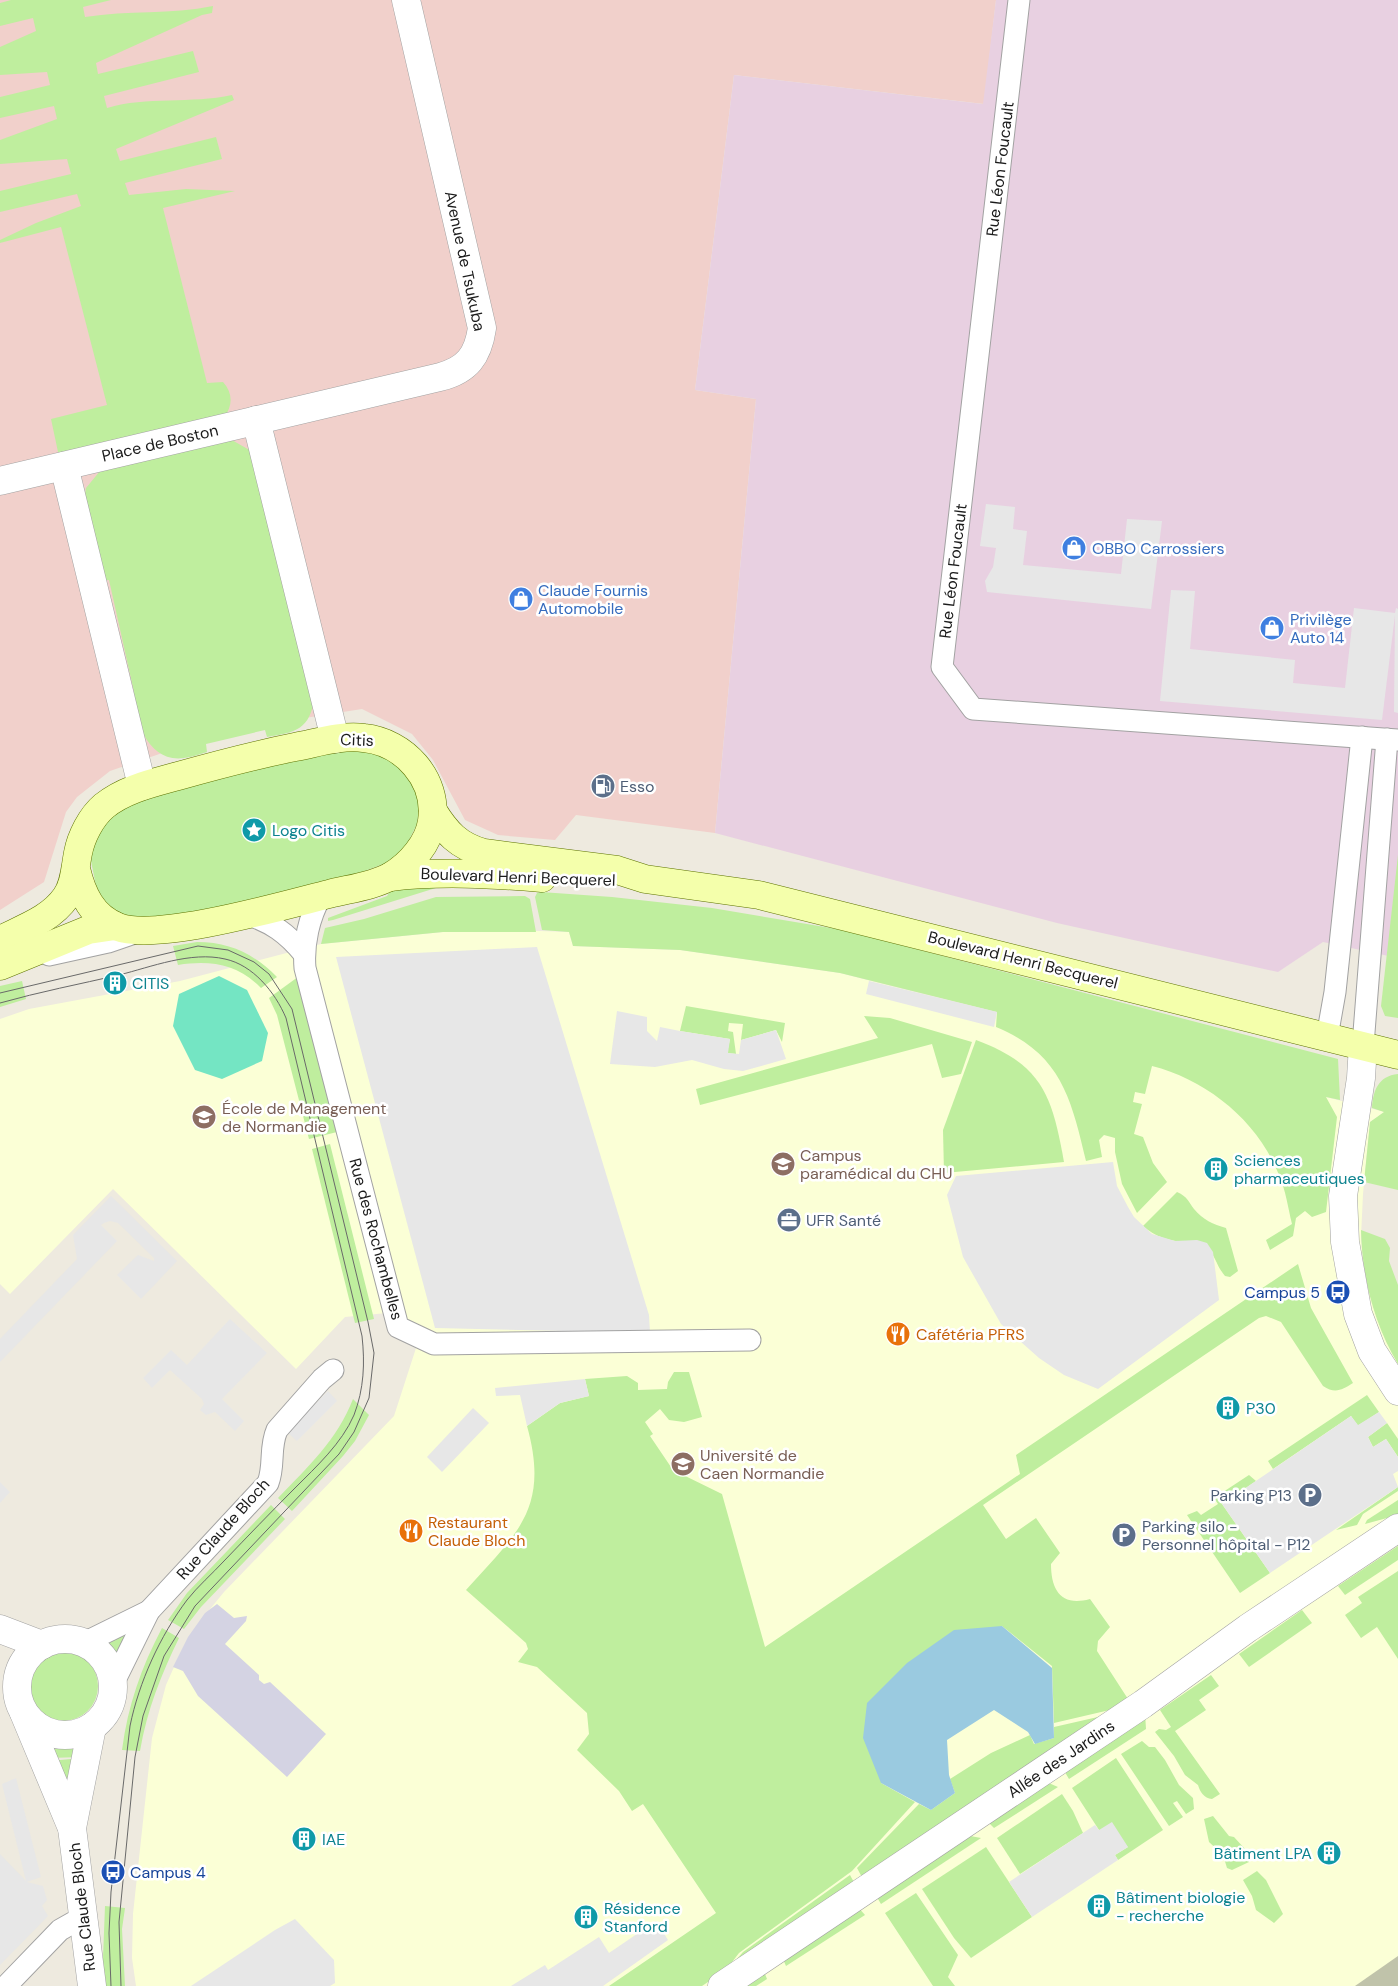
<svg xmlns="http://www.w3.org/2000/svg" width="1398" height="1986" font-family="'DM Sans',sans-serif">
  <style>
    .commercial { fill: #f1d0cb }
    .industrial { fill: #e8d0e1 }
    .education { fill: #fbffd6 }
    .construction { fill: #c0c3aa }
    .grass { fill: #bfee9e }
    .pitch { fill: #74e5c3 }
    .parking { fill: #e7e7e7 }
    .plaza { fill: #d4d3e3 }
    .water { fill: #9acae0 }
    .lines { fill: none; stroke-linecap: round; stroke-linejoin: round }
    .minor-casing { stroke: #a2a2a2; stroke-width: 23 }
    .tertiary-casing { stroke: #a2a2a2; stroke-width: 29 }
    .secondary-casing { stroke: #5d7300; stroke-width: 29 }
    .minor { stroke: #fff; stroke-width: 21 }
    .tertiary { stroke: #fff; stroke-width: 28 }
    .secondary { stroke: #f4ffab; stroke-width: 28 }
    .tram { stroke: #696969; stroke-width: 1 }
    .labels { text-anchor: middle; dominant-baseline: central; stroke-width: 5; stroke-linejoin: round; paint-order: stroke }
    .street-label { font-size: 16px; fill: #1b1b1b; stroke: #fff }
    .shop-label { font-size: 16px; fill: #366cbe; stroke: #fff; text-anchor: start }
    .service-label { font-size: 16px; fill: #4e5e75; stroke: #fff; text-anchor: start }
    .culture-label { font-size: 16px; fill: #0d838f; stroke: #fff; text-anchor: start }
    .education-label { font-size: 16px; fill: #785e54; stroke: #fff; text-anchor: start }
    .transit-label { font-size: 16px; fill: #164399; stroke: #fff; text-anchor: end }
    .food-label { font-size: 16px; fill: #c56008; stroke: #fff; text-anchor: start }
  </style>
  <rect width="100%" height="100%" fill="#eeeadf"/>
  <polygon class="commercial" points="0,0 996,0 984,104 734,75 695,390 756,399 715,833 576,815 555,840 498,835 465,820 433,760 412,734 362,709 229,730 110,771 77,797 66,812 44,882 0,910"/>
  <polygon class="industrial" points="996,0 1398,0 1398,958 1323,942 1278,972 1057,923 715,833 756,399 695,390 734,75 983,104"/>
  <polygon class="education" points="511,930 569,932 573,946 680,950 840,973 1385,1112 1370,1122 1363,1194 1361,1237 1363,1266 1370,1296 1380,1325 1398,1364 1398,1986 136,1986 132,1958 133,1914 152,1738 166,1685 174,1667 206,1614 224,1592 394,1416 417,1345 420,1341 414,1322 387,1313 345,1317 296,1369 113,1189 10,1294 0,1284 0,1019 29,1009 180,981 321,944 443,932"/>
  <polygon class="construction" points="1398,1956 1398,1986 1355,1986"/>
  <g class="grass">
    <path d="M11,0H111L83,7L85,17C128,10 171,15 213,6L212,13L202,15L96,63L98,74L193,51L199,72L104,96L107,108C147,96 191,104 232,95L234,100L116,149L120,161L216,137L222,159L125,183L129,195L186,189L235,191L163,208L207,383L223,382C233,393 233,405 224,418L67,457L58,452L51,419L107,405L61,227L0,243V240L36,223L81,206L77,194L0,212V191L71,174L67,159L0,164V140L57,119L54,106L0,118V97L50,85L47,72L0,75V47L36,31L33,18L0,26V3Z"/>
    <path d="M230,439L253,452L315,697C309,730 297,732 267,737L265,730L206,744L207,752C200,754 192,757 184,758C147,763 137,720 128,694L134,692L109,580L100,581L84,500L86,488L100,471Z"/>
    <polygon points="357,747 403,765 420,799 417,824 404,850 386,863 362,872 208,910 153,919 117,914 107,906 96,886 91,861 93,846 100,829 114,811 194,782"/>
    <polygon points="1398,855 1398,1018 1385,1016 1381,1006"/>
    <polygon points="439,887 333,920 328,921 328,918 387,896 391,890"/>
    <path d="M541,892L612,897L712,908L843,930L1338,1059L1340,1100L1326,1097L1337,1117L1326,1212L1312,1217L1305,1211L1296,1218L1293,1236L1270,1250L1266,1240L1292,1224C1288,1208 1286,1191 1279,1175C1258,1121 1207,1080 1152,1066L1145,1094L1135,1092L1133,1102L1142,1104L1134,1134L1143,1137L1153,1163L1167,1182L1137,1213L1122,1184L1115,1152V1138L1104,1135L1099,1140L1102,1157L1086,1161C1071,1098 1061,1054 996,1027L997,1012L840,973L680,950L573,946L569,932L542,930L535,897L537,893Z"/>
    <polygon points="525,896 530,899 536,932 443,932 321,944 325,928 364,919 436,897"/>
    <path d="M197,942C230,942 254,954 277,977L261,988C237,964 211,960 178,965L173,946Z"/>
    <polygon points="302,974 341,1131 309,1139 277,1015 269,998"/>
    <polygon points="22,981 26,999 0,1007 0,986"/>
    <polygon points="686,1006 785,1023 782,1042 776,1030 741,1040 743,1024 729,1023 728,1031 733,1032 736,1054 727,1053 730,1039 680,1031"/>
    <polygon points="864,1016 890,1018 972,1042 961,1074 942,1078 932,1044 700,1105 696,1089 878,1038"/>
    <path d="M976,1040C1043,1065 1052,1096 1064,1162L944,1173L943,1130Z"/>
    <path d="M1398,1074V1190L1364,1182L1370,1122L1384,1112L1372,1108C1373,1091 1378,1076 1398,1074Z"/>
    <polygon points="330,1144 374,1319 355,1323 312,1149"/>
    <path d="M1177,1192C1188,1197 1188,1201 1194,1209C1203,1220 1213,1224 1226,1228L1238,1271L1230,1277L1225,1276C1215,1265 1214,1246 1197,1241C1194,1240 1189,1242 1186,1242C1170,1241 1155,1237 1143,1226Z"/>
    <path d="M1361,1230L1385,1239L1390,1248L1389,1261L1398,1285V1364C1374,1324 1362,1277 1361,1230Z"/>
    <path d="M1298,1264L1311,1308L1353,1383C1342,1390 1335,1394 1323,1386L1281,1322L1266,1316L1259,1318L983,1505L1006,1539L1036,1518L1060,1553L1051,1564C1051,1590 1061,1607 1090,1599L1110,1627L1098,1641L1097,1651L1128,1699L1114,1709L1054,1723L1052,1666L1002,1626L881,1783L915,1802L852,1871L739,1953L726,1970L702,1986H609L716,1913L643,1804L632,1811L619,1791L577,1750L589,1734L587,1713L537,1667L518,1662L528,1649L526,1643L466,1590C517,1533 550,1509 527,1426L560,1403L589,1396L585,1379L627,1376L638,1383V1390L667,1389L668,1382L674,1372H689L702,1417L684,1422L669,1420L660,1409L645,1422L653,1434L650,1436L673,1470L722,1494L765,1647L1020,1474L1016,1455Z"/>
    <polygon points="1367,1395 1379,1412 1358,1426 1351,1416 1273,1469 1268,1461"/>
    <path d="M353,1399L369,1415L355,1441L343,1456L292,1511L278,1498C308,1467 337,1440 353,1399Z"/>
    <polygon points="1387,1423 1398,1439 1398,1457 1386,1439 1373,1447 1368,1437"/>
    <polygon points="1249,1475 1256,1481 1222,1504 1270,1573 1240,1593 1187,1515 1197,1511 1201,1515 1218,1504 1214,1498"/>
    <polygon points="1398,1487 1398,1491 1363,1514 1357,1525 1336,1530"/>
    <polygon points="1398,1500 1398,1515 1365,1524 1367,1520"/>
    <polygon points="271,1505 285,1519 201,1607 184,1629 168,1620 187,1593"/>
    <polygon points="1398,1546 1398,1560 1345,1595 1338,1586"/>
    <polygon points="1398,1571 1398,1659 1377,1627 1361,1638 1345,1615 1362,1603 1358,1597"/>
    <polygon points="1302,1610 1312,1623 1249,1667 1239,1654"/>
    <polygon points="136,1620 119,1657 102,1645"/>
    <path d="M162,1628L179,1638C161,1675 147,1710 140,1751L122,1750C128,1705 141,1668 162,1628Z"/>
    <circle cx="63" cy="1686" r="35"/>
    <path d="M1211,1675L1219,1686L1199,1700L1206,1710L1175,1731L1220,1794L1212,1799C1204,1798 1200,1792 1198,1785L1185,1775L1174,1756L1155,1732L1159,1729L1166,1730L1171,1727L1160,1710Z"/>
    <polygon points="1145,1712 1146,1729 1069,1779 1066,1774 1065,1765"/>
    <polygon points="1111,1714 864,1881 857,1868 919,1804 931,1810 955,1793 950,1779 991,1753 1030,1735 1034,1744 1054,1738 1054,1727"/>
    <polygon points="85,1741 82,1757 49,1758 51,1742 70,1744"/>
    <polygon points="1142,1741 1149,1747 1155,1747 1165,1760 1179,1785 1193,1798 1194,1809 1186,1814 1177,1801 1173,1803 1183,1817 1169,1826 1121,1754"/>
    <polygon points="81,1758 72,1807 50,1761"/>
    <polygon points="1116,1758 1163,1830 1118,1860 1115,1855 1128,1847 1099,1830 1072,1788"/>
    <polygon points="1044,1781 1058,1787 994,1828 989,1823"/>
    <polygon points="1062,1794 1073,1811 1083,1833 1020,1874 997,1838"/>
    <polygon points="1213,1816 1229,1836 1234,1837 1245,1849 1249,1862 1232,1870 1227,1868 1223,1855 1209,1842 1204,1819"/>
    <polygon points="965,1835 981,1838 881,1904 875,1894"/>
    <polygon points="986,1847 1032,1917 971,1958 954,1938 922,1889"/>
    <polygon points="1257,1871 1266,1880 1283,1914 1274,1923 1256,1910 1252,1896 1243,1880"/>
    <polygon points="850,1875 856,1886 736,1960 743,1952"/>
    <polygon points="916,1893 958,1955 948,1977 955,1986 933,1986 885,1913"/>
    <polygon points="105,1906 125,1908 122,1929 125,1986 101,1986 98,1959 103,1958"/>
    <polygon points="857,1906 865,1915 786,1966 783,1959"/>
    <polygon points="758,1972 765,1974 767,1979 756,1986 735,1986"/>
  </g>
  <polygon class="pitch" points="219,976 247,990 268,1033 262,1061 222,1079 195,1070 173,1026 179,994"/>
  <g class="parking">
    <polygon points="986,504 1015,507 1013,529 1027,531 1023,565 1121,574 1127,519 1162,521 1151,609 987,592 985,581 993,567 996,548 980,546"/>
    <polygon points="1171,590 1195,591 1190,649 1295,660 1293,683 1345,688 1354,608 1395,613 1396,608 1398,609 1398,713 1394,712 1395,615 1382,720 1160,701"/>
    <polygon points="537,947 649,1315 650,1333 435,1328 336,957"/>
    <polygon points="869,981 997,1012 994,1027 866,994"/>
    <polygon points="617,1011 647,1017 647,1031 657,1041 660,1027 680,1031 730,1039 728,1053 739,1054 741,1040 776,1030 786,1059 743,1071 724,1069 692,1060 655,1067 610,1064"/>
    <polygon points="1113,1162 1117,1186 1128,1207 1134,1217 1152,1234 1175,1241 1197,1240 1207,1243 1213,1252 1219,1300 1098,1389 1064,1375 1039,1358 1001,1324 963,1257 947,1195 956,1176"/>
    <polygon points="111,1196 177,1261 141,1299 117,1275 138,1255 154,1261 154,1258 118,1223 110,1221 104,1223 101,1225 117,1241 0,1362 0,1339 77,1259 73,1235"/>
    <polygon points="230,1319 267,1353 222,1399 244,1421 235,1431 215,1412 206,1415 200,1410 204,1404 202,1399 170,1370 152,1388 143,1378 171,1350 187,1365"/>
    <polygon points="585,1379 589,1396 560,1403 527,1426 520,1395 496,1396 495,1388"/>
    <polygon points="328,1391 337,1401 297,1441 287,1432"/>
    <polygon points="473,1408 489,1423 442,1472 427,1457"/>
    <polygon points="1379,1412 1387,1423 1368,1437 1373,1447 1386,1439 1398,1457 1398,1471 1393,1474 1398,1487 1270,1573 1222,1504 1351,1416 1358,1425"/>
    <polygon points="0,1482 10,1492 0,1503"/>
    <polygon points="16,1778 41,1877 27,1882 43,1886 47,1900 42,1906 48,1916 0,1965 0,1854 26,1881 2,1784"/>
    <polygon points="1112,1822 1128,1847 1115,1855 1118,1860 1032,1917 1009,1882 1095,1825 1099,1830"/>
    <polygon points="295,1919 334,1960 335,1983 330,1986 191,1986 275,1930"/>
    <polygon points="656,1921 668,1940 603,1986 511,1986 545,1965 548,1970 599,1937 609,1953"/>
  </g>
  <polygon class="plaza" points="217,1604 234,1618 247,1616 246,1621 225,1644 259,1675 259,1680 264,1684 270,1682 326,1734 287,1777 198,1696 183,1671 173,1667 188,1637 205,1613"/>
  <polygon class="water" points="1002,1626 1052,1668 1054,1738 1035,1744 1028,1732 994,1710 947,1740 949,1775 955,1793 931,1810 881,1783 863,1738 867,1703 907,1663 954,1630"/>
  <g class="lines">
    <defs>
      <g id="minor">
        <polyline points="1019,0 942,667 973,709 1398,740"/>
        <path d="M321,896C309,917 303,944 305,968L398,1327L434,1344L750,1340"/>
        <path d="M246,914C271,922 287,933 304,954"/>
        <polyline points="49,955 108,942 140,931"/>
        <polyline points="1327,1037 1335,992 1362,737"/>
        <polyline points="1363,1045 1387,739"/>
        <polyline points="84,1643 149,1611"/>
        <path d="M113,1684L149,1611L268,1483C275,1465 269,1448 277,1430L322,1379L333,1370"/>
        <polyline points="6,1986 60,1930 83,1917"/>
      </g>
      <g id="tertiary">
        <polyline points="256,420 335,739"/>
        <polyline points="64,466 142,786"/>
        <path d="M0,481L440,377C467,370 478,356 482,328L406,0"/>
        <polyline points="1363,1045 1361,1078 1343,1196 1345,1242 1358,1314 1372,1351 1398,1391"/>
        <polyline points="0,1629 42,1645"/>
        <circle cx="65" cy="1687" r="48"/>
        <polyline points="24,1713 72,1828 92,1986"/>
        <polyline points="72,1828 92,1727"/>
        <polyline points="722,1986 1143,1704 1248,1628 1398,1528"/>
      </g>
      <g id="secondary">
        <path d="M433,811C446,832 458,846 484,853L617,870L645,879L759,895L1398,1055"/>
        <path d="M390,877C441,871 491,874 542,878"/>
        <path d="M0,940C24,928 51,919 66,897C75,884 75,868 78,853C81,837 91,817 104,806C125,789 153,783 178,776C217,765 255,755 295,747C317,743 341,735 364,738C404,742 438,779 432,821C429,843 410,865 391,876C374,886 348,889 329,894C285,905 157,942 118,927C92,917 82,894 76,869"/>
        <polyline points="0,966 88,930 115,926"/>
      </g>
    </defs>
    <use href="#minor" class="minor-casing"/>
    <use href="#tertiary" class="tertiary-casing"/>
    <use href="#secondary" class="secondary-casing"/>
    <use href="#minor" class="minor"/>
    <use href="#tertiary" class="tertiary"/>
    <use href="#secondary" class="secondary"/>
    <g class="tram">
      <polyline points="0,993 198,946 228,950 254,962 269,974 292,1009 368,1322 374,1353 369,1398 354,1432 339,1454 195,1606 164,1656 143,1716 135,1757 119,1922 121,1986"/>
      <path d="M0,1003C39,992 80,984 119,975C151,967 191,951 225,959C253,965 275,992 286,1018L362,1336C365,1363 364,1389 354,1415C342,1443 316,1467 295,1488C271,1512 247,1537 224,1561C212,1574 198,1586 187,1600C160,1636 139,1682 130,1726L111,1892L109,1933L111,1986"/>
    </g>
  </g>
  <defs>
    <symbol id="shop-disc" viewBox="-11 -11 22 22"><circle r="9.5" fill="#3f7fe0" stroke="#fff"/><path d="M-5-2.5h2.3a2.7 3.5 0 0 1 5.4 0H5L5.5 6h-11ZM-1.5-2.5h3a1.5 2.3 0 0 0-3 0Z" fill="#fff"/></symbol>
    <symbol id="fuel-disc" viewBox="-11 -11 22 22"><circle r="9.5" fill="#5c6f8a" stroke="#fff"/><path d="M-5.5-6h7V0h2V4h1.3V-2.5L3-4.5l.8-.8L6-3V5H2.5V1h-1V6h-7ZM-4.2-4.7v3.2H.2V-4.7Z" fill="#fff"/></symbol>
    <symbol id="sight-disc" viewBox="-11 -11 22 22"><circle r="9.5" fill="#0f9aa8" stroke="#fff"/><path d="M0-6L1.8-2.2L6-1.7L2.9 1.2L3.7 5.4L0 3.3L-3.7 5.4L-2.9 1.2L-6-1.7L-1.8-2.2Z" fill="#fff"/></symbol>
    <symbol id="building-disc" viewBox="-11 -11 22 22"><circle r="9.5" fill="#0f9aa8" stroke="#fff"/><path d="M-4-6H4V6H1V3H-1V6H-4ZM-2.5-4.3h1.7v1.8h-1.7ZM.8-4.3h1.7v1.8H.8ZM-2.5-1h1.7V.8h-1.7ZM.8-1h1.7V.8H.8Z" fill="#fff"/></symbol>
    <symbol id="school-disc" viewBox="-11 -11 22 22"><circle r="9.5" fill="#8d6e63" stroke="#fff"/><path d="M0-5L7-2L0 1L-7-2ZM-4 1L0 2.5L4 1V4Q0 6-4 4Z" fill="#fff"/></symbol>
    <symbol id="university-disc" viewBox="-11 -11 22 22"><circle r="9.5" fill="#8d6e63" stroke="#fff"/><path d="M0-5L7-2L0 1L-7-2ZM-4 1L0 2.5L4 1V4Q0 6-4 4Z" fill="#fff"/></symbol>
    <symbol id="office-disc" viewBox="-11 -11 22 22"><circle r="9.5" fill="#5c6f8a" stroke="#fff"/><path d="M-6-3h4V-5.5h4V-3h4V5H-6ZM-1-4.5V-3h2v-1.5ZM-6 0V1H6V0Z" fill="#fff"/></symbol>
    <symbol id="bus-disc" viewBox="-11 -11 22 22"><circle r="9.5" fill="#1a4fb4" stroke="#fff"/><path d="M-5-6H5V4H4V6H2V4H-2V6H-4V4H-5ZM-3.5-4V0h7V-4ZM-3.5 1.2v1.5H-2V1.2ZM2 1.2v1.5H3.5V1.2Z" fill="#fff"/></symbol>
    <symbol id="restaurant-disc" viewBox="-11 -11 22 22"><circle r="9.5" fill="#e8710a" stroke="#fff"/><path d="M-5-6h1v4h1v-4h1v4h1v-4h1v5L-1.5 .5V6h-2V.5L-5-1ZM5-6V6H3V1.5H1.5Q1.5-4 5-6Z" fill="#fff"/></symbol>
    <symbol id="parking-disc" viewBox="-11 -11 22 22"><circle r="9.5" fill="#5c6f8a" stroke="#fff"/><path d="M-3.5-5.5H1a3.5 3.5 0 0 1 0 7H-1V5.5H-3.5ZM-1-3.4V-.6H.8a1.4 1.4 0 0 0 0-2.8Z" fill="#fff"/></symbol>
  </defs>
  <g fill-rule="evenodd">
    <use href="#shop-disc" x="1060" y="534" width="28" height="28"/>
    <use href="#shop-disc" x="507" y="585" width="28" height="28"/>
    <use href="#shop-disc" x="1258" y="614" width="28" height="28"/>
    <use href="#fuel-disc" x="589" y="772" width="28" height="28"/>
    <use href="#sight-disc" x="240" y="816" width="28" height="28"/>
    <use href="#building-disc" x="101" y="969" width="28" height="28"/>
    <use href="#school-disc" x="190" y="1103" width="28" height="28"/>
    <use href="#university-disc" x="769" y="1150" width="28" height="28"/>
    <use href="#building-disc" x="1202" y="1155" width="28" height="28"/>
    <use href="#office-disc" x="775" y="1206" width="28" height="28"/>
    <use href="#bus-disc" x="1324" y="1278" width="28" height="28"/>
    <use href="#restaurant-disc" x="884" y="1320" width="28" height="28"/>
    <use href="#building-disc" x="1214" y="1394" width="28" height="28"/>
    <use href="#university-disc" x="669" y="1450" width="28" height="28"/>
    <use href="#parking-disc" x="1296" y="1481" width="28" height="28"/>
    <use href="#restaurant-disc" x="397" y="1517" width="28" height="28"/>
    <use href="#parking-disc" x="1110" y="1521" width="28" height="28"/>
    <use href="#building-disc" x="290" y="1825" width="28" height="28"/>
    <use href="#building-disc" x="1315" y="1839" width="28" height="28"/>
    <use href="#bus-disc" x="99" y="1858" width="28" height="28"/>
    <use href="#building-disc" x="1085" y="1892" width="28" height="28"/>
    <use href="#building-disc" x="572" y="1903" width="28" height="28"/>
  </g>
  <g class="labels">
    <g class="street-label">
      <text transform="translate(1000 169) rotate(-83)">Rue Léon Foucault</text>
      <text transform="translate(465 261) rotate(78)">Avenue de Tsukuba</text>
      <text transform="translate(160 443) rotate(-13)">Place de Boston</text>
      <text transform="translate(953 571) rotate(-83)">Rue Léon Foucault</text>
      <text transform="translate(357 740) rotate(2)">Citis</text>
      <text transform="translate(518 877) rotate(2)">Boulevard Henri Becquerel</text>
      <text transform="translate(1023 960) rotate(14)">Boulevard Henri Becquerel</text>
      <text transform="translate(376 1239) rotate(75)">Rue des Rochambelles</text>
      <text transform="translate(223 1529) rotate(-48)">Rue Claude Bloch</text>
      <text transform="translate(1061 1759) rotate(-34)">Allée des Jardins</text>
      <text transform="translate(82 1907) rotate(-97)">Rue Claude Bloch</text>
    </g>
    <g class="shop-label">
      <text x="1092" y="548">OBBO Carrossiers</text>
      <text x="538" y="590">Claude Fournis<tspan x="538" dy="18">Automobile</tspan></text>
      <text x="1290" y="619">Privilège<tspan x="1290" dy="18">Auto 14</tspan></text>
    </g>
    <g class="service-label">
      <text x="620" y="786">Esso</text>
      <text x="806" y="1220">UFR Santé</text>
      <text x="1292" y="1495" text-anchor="end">Parking P13</text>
      <text x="1142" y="1526">Parking silo -<tspan x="1142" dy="18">Personnel hôpital - P12</tspan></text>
    </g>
    <g class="culture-label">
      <text x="272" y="830">Logo Citis</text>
      <text x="132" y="983">CITIS</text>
      <text x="1234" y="1160">Sciences<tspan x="1234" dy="18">pharmaceutiques</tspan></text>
      <text x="1246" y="1408">P30</text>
      <text x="322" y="1839">IAE</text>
      <text x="1312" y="1853" text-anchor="end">Bâtiment LPA</text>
      <text x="1116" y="1897">Bâtiment biologie<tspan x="1116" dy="18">- recherche</tspan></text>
      <text x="604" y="1908">Résidence<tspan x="604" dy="18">Stanford</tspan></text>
    </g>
    <g class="education-label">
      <text x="222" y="1108">École de Management<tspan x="222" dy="18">de Normandie</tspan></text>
      <text x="800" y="1155">Campus<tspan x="800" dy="18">paramédical du CHU</tspan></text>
      <text x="700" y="1455">Université de<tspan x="700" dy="18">Caen Normandie</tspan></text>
    </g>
    <g class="transit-label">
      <text x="1320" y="1292">Campus 5</text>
      <text x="130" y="1872" text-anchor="start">Campus 4</text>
    </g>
    <g class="food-label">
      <text x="916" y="1334">Cafétéria PFRS</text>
      <text x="428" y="1522">Restaurant<tspan x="428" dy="18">Claude Bloch</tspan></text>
    </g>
  </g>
</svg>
